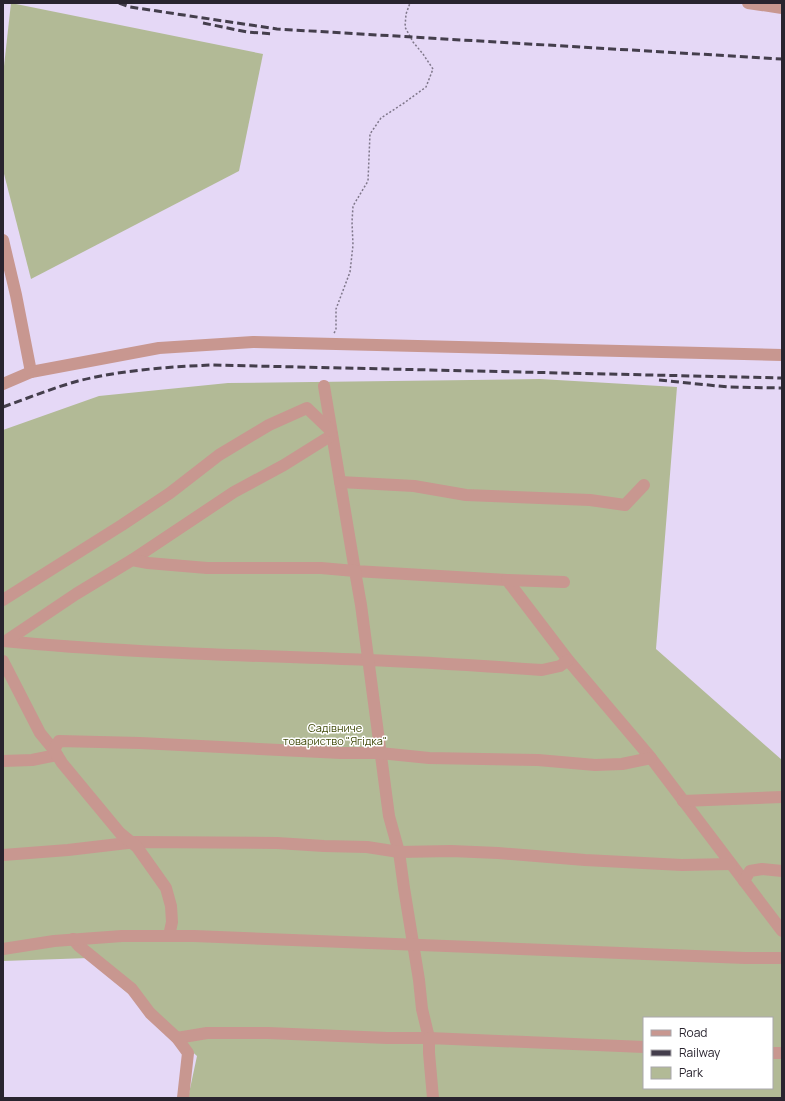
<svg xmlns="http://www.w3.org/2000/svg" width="785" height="1101" font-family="Manrope,sans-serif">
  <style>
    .green { fill: #b2ba96; fill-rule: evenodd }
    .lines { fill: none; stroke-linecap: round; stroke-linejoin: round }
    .path { stroke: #7f778a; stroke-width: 1.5; stroke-dasharray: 2 2; stroke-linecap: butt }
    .minor { stroke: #c89790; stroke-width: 12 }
    .rail { stroke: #443e4c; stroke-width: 3; stroke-dasharray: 8 4; stroke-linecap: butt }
    .labels { text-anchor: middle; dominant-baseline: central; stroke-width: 3; stroke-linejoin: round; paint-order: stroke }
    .park-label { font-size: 11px; fill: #414b0b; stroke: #fff }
  </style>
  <rect width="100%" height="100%" fill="#e5d8f6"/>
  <g class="green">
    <polygon points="11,3 263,54 239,171 31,279 3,170 3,75"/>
    <path d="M540,379L677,387L656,649L782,760V1098H188L197,1056L89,958L3,961V430L99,396L228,383ZM644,1018H772V1088H644Z"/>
  </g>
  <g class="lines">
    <polyline class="path" points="334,333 336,330 336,309 350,272 353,245 352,222 353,206 368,181 370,134 381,118 404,103 426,87 433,69 423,54 413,42 405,27 406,14 410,3"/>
    <g class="minor">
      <polyline points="748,3 782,8"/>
      <polyline points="3,240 16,295 31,372"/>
      <polyline points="3,384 31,372 159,348 253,342 782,355"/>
      <polyline points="324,386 355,571 507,580 568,660 651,758 782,931"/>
      <polyline points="340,482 414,486 466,495 590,500 625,505 644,485"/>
      <polyline points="132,560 234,492 284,465 332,435"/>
      <polyline points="507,580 564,582"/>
      <polyline points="3,600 122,525 170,493 219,455 269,425 307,408 331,431"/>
      <path d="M4,641C125,653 246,655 367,660C425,662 484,666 542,670L560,666L568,660"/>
      <polyline points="6,641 76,594 132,560 148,563 207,568 321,568 355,571 361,605 389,816 399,852 404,888 419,980 422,1009 429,1038 387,1038 268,1033 207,1033 177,1038"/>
      <polyline points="3,661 40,733 54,750"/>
      <polyline points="3,761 32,760 57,755"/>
      <polyline points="683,801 782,797"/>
      <polyline points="3,855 68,850 136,842 277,843 324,846 367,847 399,852 451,851 498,853 585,860 682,865 731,864"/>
      <polyline points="744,881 750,871 762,869 782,871"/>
      <polyline points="169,936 172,922 171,906 166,888 137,847 120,833 62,763 54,750 59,741 140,743 341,753 380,753 429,758 538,760 595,765 622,764 651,758"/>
      <polyline points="73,939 79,946 132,989 150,1013 177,1038 188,1053 183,1098"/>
      <polyline points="3,949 54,941 122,936 194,936 745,958 782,958"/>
      <polyline points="772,1053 782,1053"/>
      <polyline points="433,1098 429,1053 429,1038 644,1047"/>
    </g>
    <g class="rail">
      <polyline points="119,3 130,7 277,29 782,59"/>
      <polyline points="203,23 247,32 274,34"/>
      <polyline points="659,380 728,387 782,388"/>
      <path d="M3,407C28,398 53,388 78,381C122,370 167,367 212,365L782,378"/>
    </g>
  </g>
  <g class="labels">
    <g class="park-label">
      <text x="335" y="727">Садівниче<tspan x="335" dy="13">товариство "Ягідка"</tspan></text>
    </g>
  </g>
  <rect width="785" height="1101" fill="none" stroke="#29242f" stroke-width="8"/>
  <rect x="643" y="1017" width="130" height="72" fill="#ffffff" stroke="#a9a7ac"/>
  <rect x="651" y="1030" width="20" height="6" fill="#c89790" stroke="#a9a7ac"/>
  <text x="679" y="1037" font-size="12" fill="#29242f">Road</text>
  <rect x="651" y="1050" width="20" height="6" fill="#443e4c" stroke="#a9a7ac"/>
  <text x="679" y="1057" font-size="12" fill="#29242f">Railway</text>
  <rect x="651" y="1067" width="20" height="12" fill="#b2ba96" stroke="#a9a7ac"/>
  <text x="679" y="1077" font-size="12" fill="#29242f">Park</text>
</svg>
